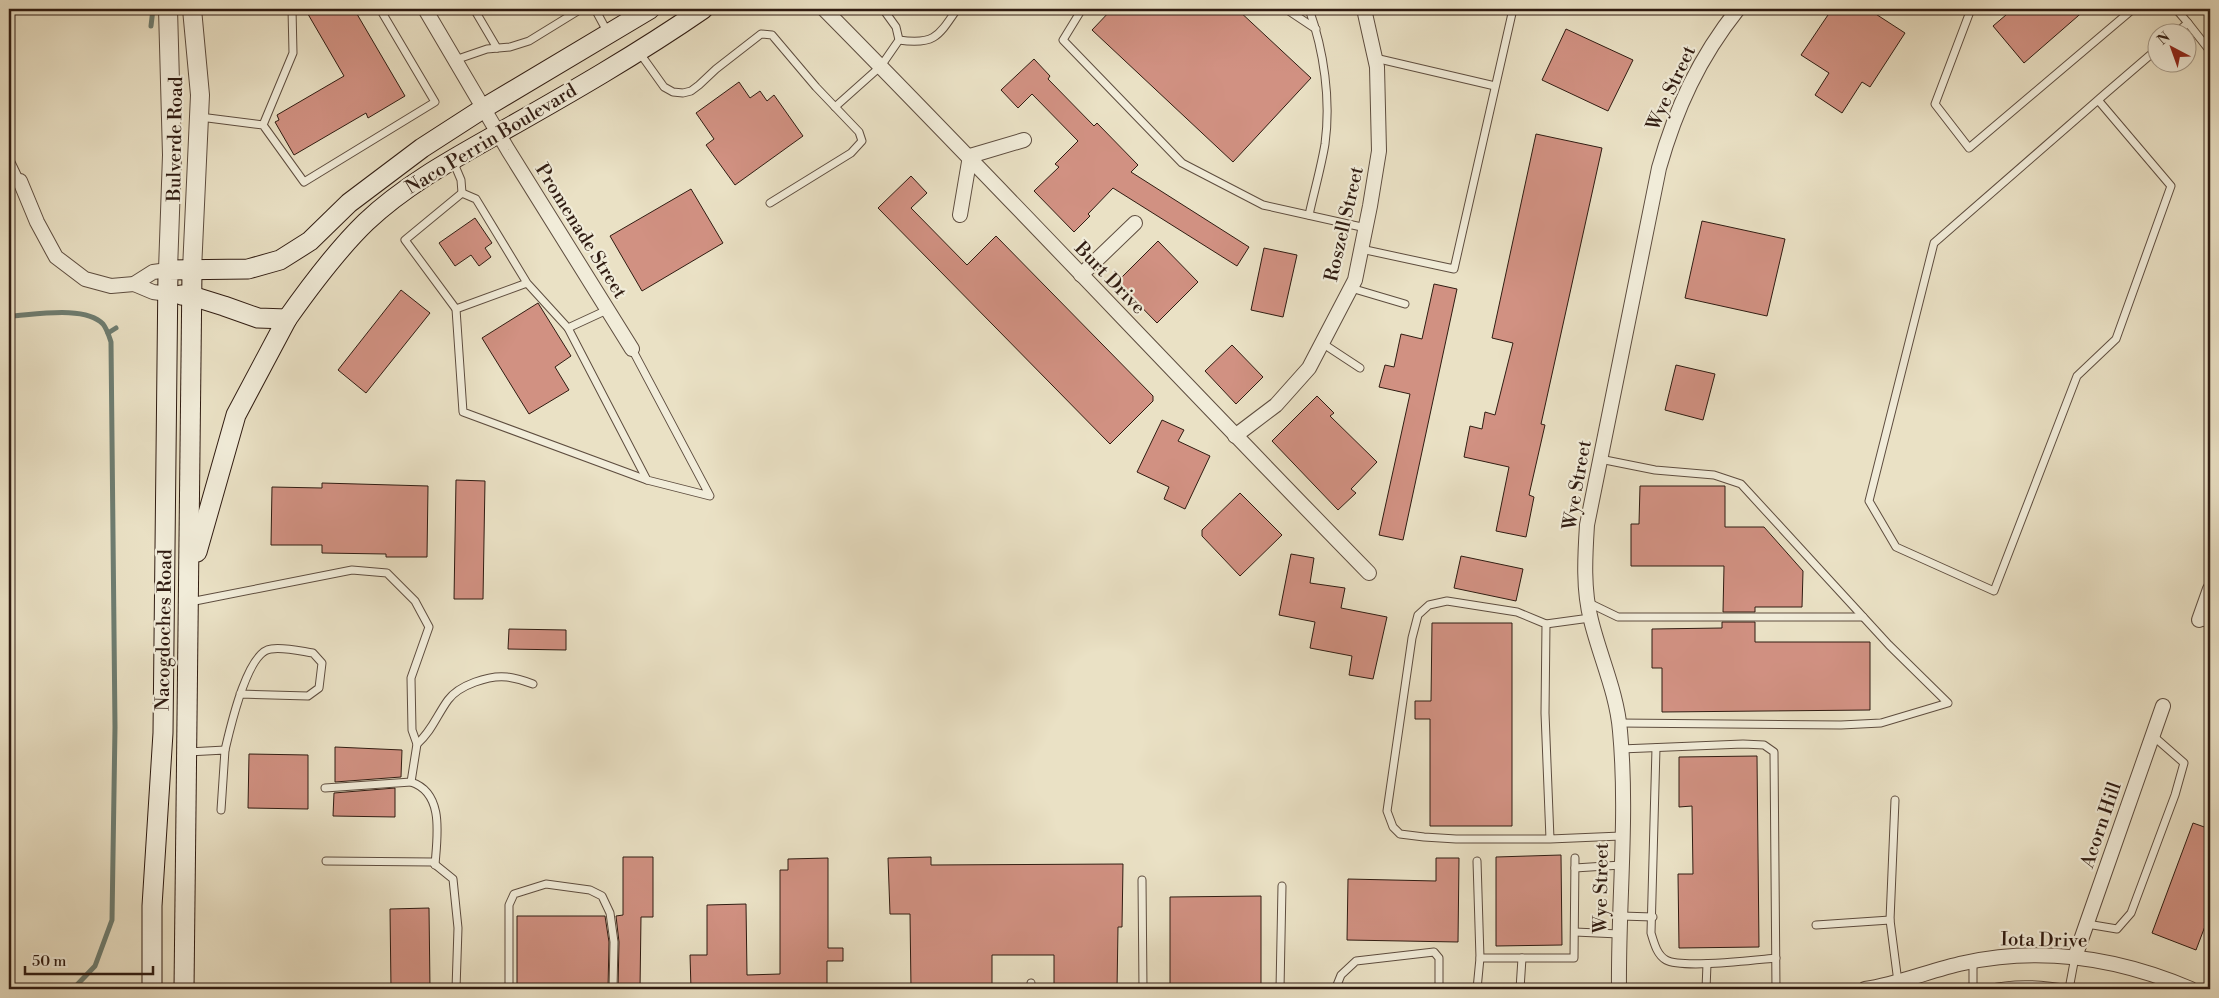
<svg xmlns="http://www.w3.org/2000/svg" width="2219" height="998" font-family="'Libre Bodoni',serif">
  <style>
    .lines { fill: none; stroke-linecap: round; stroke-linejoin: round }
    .stream { stroke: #6e7d71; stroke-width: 5 }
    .building { fill: #d19182; stroke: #301c12 }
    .service-casing { stroke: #5e4d3f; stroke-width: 9 }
    .minor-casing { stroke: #5e4d3f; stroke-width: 16 }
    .tertiary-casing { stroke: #5e4d3f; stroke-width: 20 }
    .secondary-casing { stroke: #301c12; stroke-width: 21 }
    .service { stroke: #f1ecd9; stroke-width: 7 }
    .minor { stroke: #f1ecd9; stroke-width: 14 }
    .tertiary { stroke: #f1ecd9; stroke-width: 18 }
    .secondary { stroke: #f1ecd9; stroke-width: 19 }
    .labels { text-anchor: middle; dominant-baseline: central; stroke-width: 4.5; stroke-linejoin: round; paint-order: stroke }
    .street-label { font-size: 19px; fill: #301c12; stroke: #f1ecd9 }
  </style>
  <rect width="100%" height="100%" fill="#eae1c5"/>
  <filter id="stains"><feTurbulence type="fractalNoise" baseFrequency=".004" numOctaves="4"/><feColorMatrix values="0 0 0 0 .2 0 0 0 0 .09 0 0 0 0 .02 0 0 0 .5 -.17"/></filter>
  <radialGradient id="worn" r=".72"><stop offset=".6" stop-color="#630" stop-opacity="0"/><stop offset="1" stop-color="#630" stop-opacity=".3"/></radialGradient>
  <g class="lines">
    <g class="stream">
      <polyline points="151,26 153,9"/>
      <path d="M9,316C33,315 85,305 103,324C107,329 109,336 111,342L115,727L112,920L95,966L73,989"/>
      <polyline points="108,333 116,328"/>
    </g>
  </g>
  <g class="building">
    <polygon points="305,9 354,9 405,96 368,118 366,113 294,155 275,122 279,120 277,115 344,76"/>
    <polygon points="1112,9 1237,9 1311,78 1233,162 1092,30"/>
    <polygon points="1832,9 1868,9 1905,33 1870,87 1862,82 1842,113 1815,95 1829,73 1801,55"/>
    <polygon points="2013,9 2086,9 2024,63 1993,26"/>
    <polygon points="1566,29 1633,60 1608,111 1542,80"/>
    <polygon points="1034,59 1050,76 1048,79 1094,126 1097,123 1138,165 1131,172 1249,247 1237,266 1113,188 1088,214 1090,216 1074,232 1034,191 1059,167 1055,164 1078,141 1032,94 1018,108 1001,90"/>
    <polygon points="739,82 750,98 760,91 767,101 774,95 803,136 735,185 706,145 714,139 696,113"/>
    <polygon points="1536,134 1602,148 1541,424 1545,425 1529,495 1534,497 1526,537 1496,531 1509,467 1464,457 1470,426 1482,429 1485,412 1495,415 1513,343 1492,338"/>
    <polygon points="911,176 927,193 911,208 967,265 996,236 1153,396 1153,401 1110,444 878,208"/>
    <polygon points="691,189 723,243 642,291 610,236"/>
    <polygon points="475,218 492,243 485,248 491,257 479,266 471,255 455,266 439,243"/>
    <polygon points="1702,221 1785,239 1767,316 1685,298"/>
    <polygon points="1158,241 1198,282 1157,323 1117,282"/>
    <polygon points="1264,248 1297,255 1283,317 1251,310"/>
    <polygon points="1434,284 1457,289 1403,540 1379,535 1410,394 1379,387 1385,365 1394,367 1401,334 1422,339"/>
    <polygon points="401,290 430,313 366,393 338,370"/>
    <polygon points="538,303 571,356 555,367 569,390 529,414 482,338"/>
    <polygon points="1232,345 1263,377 1236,404 1205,371"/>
    <polygon points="1676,365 1715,374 1703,420 1665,410"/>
    <polygon points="1317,396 1334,413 1330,416 1377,462 1351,489 1356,493 1338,510 1272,441"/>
    <polygon points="1162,420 1184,430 1178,441 1210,456 1185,509 1164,499 1169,487 1137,472"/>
    <polygon points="456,480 485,481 483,599 454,599"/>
    <polygon points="322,483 428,486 427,557 386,557 386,554 322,553 322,545 271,545 272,487 322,488"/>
    <polygon points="1640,486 1725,486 1725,527 1764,527 1803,571 1802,607 1755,607 1755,612 1723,612 1724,566 1631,566 1631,524 1639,524"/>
    <polygon points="1240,493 1282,535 1240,576 1202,536 1202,530"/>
    <polygon points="1291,554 1314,558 1310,583 1345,588 1341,608 1387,617 1373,679 1349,675 1352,656 1310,648 1315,622 1279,615"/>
    <polygon points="1461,556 1523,569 1516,601 1454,588"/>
    <polygon points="1722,622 1755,622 1755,642 1870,642 1870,710 1662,712 1662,668 1652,668 1652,629 1722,628"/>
    <polygon points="1432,623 1512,623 1512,826 1430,826 1430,719 1415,719 1415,701 1431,701"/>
    <polygon points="509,629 566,630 566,650 508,649"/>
    <polygon points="335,747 402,750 401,777 335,782"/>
    <polygon points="249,754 308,755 308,809 248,808"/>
    <polygon points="1757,756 1759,947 1679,948 1678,874 1693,874 1692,806 1679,807 1679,757"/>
    <polygon points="395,788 395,817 333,816 334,793"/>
    <polygon points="2193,823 2210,829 2210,913 2196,950 2152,933"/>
    <polygon points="1561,855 1562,945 1496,946 1496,857"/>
    <polygon points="623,857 653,857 653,917 641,917 640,989 618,989 619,942 616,916 623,915"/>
    <polygon points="931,857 931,865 1123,864 1122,927 1118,927 1117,989 1054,989 1054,955 992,955 992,989 911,989 910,914 890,914 888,858"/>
    <polygon points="828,858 828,948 843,948 843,961 827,961 827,989 691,989 690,955 707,955 707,905 746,904 747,975 780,974 780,870 788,870 788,859"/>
    <polygon points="1436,858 1459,858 1458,942 1347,940 1348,879 1436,881"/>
    <polygon points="1261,896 1261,989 1170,989 1170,897"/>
    <polygon points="429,908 430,989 391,989 390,909"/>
    <polygon points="517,916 605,916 609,942 608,989 517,989"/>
  </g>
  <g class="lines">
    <defs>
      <g id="service">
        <polyline points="474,9 497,48"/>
        <polyline points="595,9 608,33"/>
        <polyline points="1082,9 1063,40 1182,163 1263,205 1366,228"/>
        <polyline points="1286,9 1316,29"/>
        <polyline points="1971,9 1935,104 1969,148 2133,9"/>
        <polyline points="2176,9 2188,23"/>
        <polyline points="2177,32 2188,23 2210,51"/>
        <path d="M899,40C934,45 938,37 957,9"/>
        <polyline points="639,52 664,87 673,92 683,93 691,91 699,85 716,69 761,34 772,35 816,87 859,132 862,141 851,153 770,203"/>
        <polyline points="1375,58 1495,86"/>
        <polyline points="455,60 487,49 510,47 529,41 581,9"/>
        <polyline points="2098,100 2171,186 2116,339 2077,376 1994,591 1896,547 1869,501 1934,243 2098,100 2106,93 2156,50"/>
        <polyline points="835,107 881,66 899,40 896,27 883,9"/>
        <polyline points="200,117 263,125 304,182 435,102 380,9"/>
        <polyline points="263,125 293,53 292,9"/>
        <polyline points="9,158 20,181"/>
        <polyline points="453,161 461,180 462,193"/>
        <path d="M1309,215C1314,192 1321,168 1325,144C1331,100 1324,51 1309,9"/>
        <polyline points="1361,249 1454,269 1513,9"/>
        <polyline points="527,283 456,309 405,240 462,193 476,199 527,283 568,328 607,310"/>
        <polyline points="1351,288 1405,304"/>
        <polyline points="456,309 463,412 647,480"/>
        <polyline points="568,328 647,480 710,496 632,349"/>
        <polyline points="1322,343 1360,368"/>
        <polyline points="1600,459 1655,470 1714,475 1741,484 1889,645 1948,703 1881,723 1841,725 1619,723"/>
        <polyline points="190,602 352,570 387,573 415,601 429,627 411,678 412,730 417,744 411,782 325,788"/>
        <polyline points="1589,603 1618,617 1863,617"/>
        <polyline points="2199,620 2210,625"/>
        <polyline points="1546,624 1590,618"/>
        <path d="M417,744C432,731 437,715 448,700C459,685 489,675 507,677C516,678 525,681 533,684"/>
        <path d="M1656,748L1651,933C1654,943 1657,955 1666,960C1682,969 1754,960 1776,958"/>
        <polyline points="1621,749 1743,744 1764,745 1774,752 1776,989"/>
        <path d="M225,750C230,729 247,651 271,649C284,647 300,651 313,653L322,663L319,688L308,696L240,694"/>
        <polyline points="188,752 225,750 221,810"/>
        <path d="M411,782C445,793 437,837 435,865"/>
        <polyline points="1895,800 1890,920 1898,982"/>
        <polyline points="1550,839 1545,713 1546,624 1517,612 1447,601 1429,605 1418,615 1412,638 1387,811 1393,827 1400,834 1424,837 1456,839 1550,839 1621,836"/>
        <polyline points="326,861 432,862 453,879 458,928 456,989"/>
        <polyline points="1575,868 1621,865"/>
        <polyline points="1142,880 1143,989"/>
        <polyline points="1621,916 1653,917"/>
        <polyline points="2087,924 2117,929 2131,913 2175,795 2184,763 2152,735"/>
        <polyline points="1816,925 1890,920"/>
        <polyline points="1575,932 1619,934"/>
        <polyline points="1480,958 1574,958 1575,858"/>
        <polyline points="1973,961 1973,989"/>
        <polyline points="509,989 509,905 514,894 546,884 590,890 602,896 610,913 614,942 613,989"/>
        <polyline points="1030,989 1031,983"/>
        <polyline points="1280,989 1282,886"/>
        <polyline points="1338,989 1337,985 1341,975 1356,961 1434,952 1439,958 1439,989"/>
        <polyline points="1477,989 1480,958 1477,861"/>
        <polyline points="1520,989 1522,958"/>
        <polyline points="1706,989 1707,964"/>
        <path d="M1988,989C2015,982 2042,984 2069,989"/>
        <polyline points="2069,989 2075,957"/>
      </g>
      <g id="minor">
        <polyline points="425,9 508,150 632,349"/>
        <path d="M824,9C1008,195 1186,386 1369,573"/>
        <polyline points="20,181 37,222 56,257 85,279 111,286 134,284 153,272 168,270"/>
        <polyline points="960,215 970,156 1024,140"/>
        <polyline points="1081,275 1135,223"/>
        <polyline points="134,284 153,292 168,294"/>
        <polyline points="1235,436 1276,405 1309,368 1355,280 1370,206 1379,151 1377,67 1364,9"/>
        <polyline points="2199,620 2210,589"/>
        <polyline points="2075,957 2163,706"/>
        <path d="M1619,989C1618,903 1628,816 1620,731C1617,693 1600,657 1591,620C1583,590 1585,556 1587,525L1659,168C1676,108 1699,58 1738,9"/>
        <path d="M1865,989C1899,984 1931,970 1964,963C2042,946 2118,958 2191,989"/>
      </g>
      <g id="tertiary">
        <polyline points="192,9 200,95 192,270"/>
        <polyline points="168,270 172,155 168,9"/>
      </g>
      <g id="secondary">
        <path d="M181,295L192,296L224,306L258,318L287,319C311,285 337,250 366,222C405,185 453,159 499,133C568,94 638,54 703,9"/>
        <polyline points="197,552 236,415 287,319"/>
        <polyline points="152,989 152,906 163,733 168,270 248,269 280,260 310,241 349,203 422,148 484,108 650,9"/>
        <polyline points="184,989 192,270"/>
      </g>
    </defs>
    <use href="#service" class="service-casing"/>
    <use href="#minor" class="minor-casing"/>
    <use href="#tertiary" class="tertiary-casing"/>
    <use href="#secondary" class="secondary-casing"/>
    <use href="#service" class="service"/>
    <use href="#minor" class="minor"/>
    <use href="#tertiary" class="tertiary"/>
    <use href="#secondary" class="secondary"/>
  </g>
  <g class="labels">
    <g class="street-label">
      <text transform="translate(1671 88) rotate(-65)">Wye Street</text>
      <text transform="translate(175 139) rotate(-89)">Bulverde Road</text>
      <text transform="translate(491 139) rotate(-31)">Naco Perrin Boulevard</text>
      <text transform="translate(1344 224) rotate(-77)">Roszell Street</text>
      <text transform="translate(581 231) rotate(58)">Promenade Street</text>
      <text transform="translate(1110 278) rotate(46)">Burt Drive</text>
      <text transform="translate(1577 485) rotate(-80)">Wye Street</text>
      <text transform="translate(164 630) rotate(-89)">Nacogdoches Road</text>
      <text transform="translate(2101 825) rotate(-71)">Acorn Hill</text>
      <text transform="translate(1601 888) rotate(-89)">Wye Street</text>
      <text transform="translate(2044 940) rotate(1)">Iota Drive</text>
    </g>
  </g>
  <rect width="2219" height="998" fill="none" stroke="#eae1c5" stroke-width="30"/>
  <rect x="10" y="10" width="2199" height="978" fill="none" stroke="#301c12" stroke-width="2.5"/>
  <rect x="15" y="15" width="2189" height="968" fill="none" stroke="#301c12"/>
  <g transform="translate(2172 48) rotate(319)"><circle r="24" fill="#f1ecd9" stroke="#a49989"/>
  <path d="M0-4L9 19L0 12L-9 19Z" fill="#8f2418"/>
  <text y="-8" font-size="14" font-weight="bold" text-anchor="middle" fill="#301c12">N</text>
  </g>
  <path d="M25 966v8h128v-8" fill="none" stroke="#301c12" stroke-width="2.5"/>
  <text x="32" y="966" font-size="15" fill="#301c12" stroke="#f1ecd9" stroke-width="4" paint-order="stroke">50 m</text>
  <rect width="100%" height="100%" filter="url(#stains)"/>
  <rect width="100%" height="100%" fill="url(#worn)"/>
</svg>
